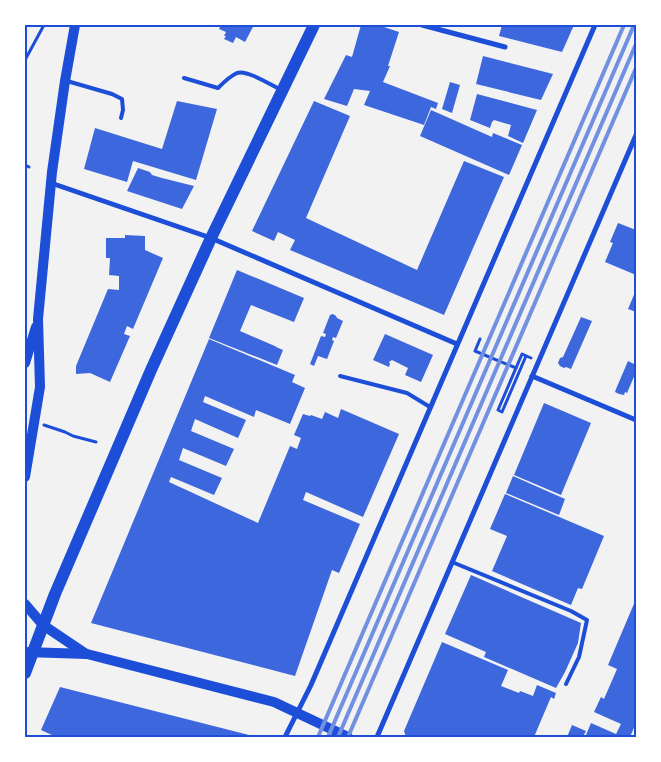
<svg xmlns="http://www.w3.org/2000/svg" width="661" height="762" font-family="'Sofia Sans Condensed',sans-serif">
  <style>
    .building { fill: #3d67dc }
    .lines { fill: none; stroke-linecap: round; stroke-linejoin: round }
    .path { stroke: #1d4ed8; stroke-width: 3 }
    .service { stroke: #1d4ed8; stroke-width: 4 }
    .minor { stroke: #1d4ed8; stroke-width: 5 }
    .secondary { stroke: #1d4ed8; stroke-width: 10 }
    .primary { stroke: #1d4ed8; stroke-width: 12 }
    .rail { stroke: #7290e2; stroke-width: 4 }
    .neatline { fill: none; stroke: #1d4ed8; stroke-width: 2 }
  </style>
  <rect width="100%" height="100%" fill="#f2f2f2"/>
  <g class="building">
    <polygon points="221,25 254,25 245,42 236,37 233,43 224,39 226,36 224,36 226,32 219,29"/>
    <polygon points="361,25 378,25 399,32 388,66 390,66 383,82 438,103 436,109 431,107 424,125 364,105 370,91 354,89 347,106 324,99 346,55 352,57"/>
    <polygon points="502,25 574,25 562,52 499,36"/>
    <polygon points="483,56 553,74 541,100 476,84"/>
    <polygon points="450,82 460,85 452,113 442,109"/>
    <polygon points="477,94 537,110 523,143 508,136 511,125 494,120 492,122 490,128 470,120"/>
    <polygon points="177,101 217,109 196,180 133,161 127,182 84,169 95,128 162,149"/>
    <polygon points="314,101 350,116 306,218 417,270 464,161 504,177 444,315 290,250 295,240 278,232 274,241 252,231"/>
    <polygon points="431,110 492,137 493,133 522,145 509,175 420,136"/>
    <polygon points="138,168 150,172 152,175 162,178 194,186 182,209 127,191"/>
    <polygon points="618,223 636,230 636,275 605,262 613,243 610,242"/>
    <polygon points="125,235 145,236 145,250 163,258 133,329 127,326 124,334 130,336 110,382 90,373 76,374 76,366 108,289 119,290 119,276 109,275 110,258 106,258 106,238 125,238"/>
    <polygon points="237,270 304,298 294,322 251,305 240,331 277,347 276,347 283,350 277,365 209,338"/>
    <polygon points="636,290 636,312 628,309"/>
    <polygon points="333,314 336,316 337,318 343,321 336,338 333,337 332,340 334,341 327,359 318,356 314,366 310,364 321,336 325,337 326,334 323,333 330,315"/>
    <polygon points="581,317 592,321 571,369 566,367 564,368 560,366 558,363 560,358 563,357"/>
    <polygon points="385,334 433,355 421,382 405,375 408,368 392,360 389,362 390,364 389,367 373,360"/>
    <polygon points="209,339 295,375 292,382 305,388 290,424 256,410 254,417 205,396 203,402 246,420 238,438 195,419 191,431 234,449 226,466 183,448 179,460 222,478 214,495 171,477 169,482 258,523 290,446 297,449 301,438 294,435 303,414 310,416 311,415 322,419 325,412 338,418 341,409 399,434 363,517 306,492 303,500 360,524 339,573 332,570 295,676 91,623"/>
    <polygon points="628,361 636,365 636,372 627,393 625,392 624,395 619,394 615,392 616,389"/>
    <polygon points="544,403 591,423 561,495 514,475"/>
    <polygon points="513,476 565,499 559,515 506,493"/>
    <polygon points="505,494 604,536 582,589 578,588 571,605 492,571 507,536 490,529"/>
    <polygon points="471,575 581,623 578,643 565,672 556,688 484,657 486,652 445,634"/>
    <polygon points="636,599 636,723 630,737 586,737 586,735 591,723 616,734 621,724 594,712 601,697 604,699 617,669 608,665"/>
    <polygon points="442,642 508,670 501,686 519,693 520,691 533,696 537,685 556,693 554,699 551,697 534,737 406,737 404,731"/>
    <polygon points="60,687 253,736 253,737 53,737 54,736 41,730"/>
    <polygon points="572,725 586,731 583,737 567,737"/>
  </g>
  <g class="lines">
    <g class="path">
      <polyline points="25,60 44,25"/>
      <polyline points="25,165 29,167"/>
      <polyline points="480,339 475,351 516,368"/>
      <polyline points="526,356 502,412 498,410 522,354 531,358"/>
      <polyline points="44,425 65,432 73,436 96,442"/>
    </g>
    <g class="service">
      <path d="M184,78L218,88C224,82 230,76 237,73C248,70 271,85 281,90"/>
      <polyline points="67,81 112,94 122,99 123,110 121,118"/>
      <polyline points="340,376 407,393 430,407"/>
      <polyline points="452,562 571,611 587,620 579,657 566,684"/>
    </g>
    <g class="minor">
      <polyline points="422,25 505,47"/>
      <polyline points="51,183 211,238 457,344"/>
      <polyline points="532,376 636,420"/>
      <polyline points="285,737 311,685 595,25"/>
      <polyline points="377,737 636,135"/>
    </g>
    <g class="secondary">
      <polyline points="25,363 36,327"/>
      <polyline points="25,477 40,387 38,319 52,172 65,81 75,25"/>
      <polyline points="25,604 43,625 86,654"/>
      <polyline points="25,652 87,654 274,702 348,737"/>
    </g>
    <polyline class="primary" points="25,673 55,594 151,370 211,238 314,25"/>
    <g class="rail">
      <polyline points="318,737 624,25"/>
      <polyline points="328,737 634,25"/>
      <polyline points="338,737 636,44"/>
      <polyline points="348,737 636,68"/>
    </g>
  </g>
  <rect width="661" height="762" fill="none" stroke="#ffffff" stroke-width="52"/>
  <rect x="26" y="26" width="609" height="710" class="neatline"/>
</svg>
